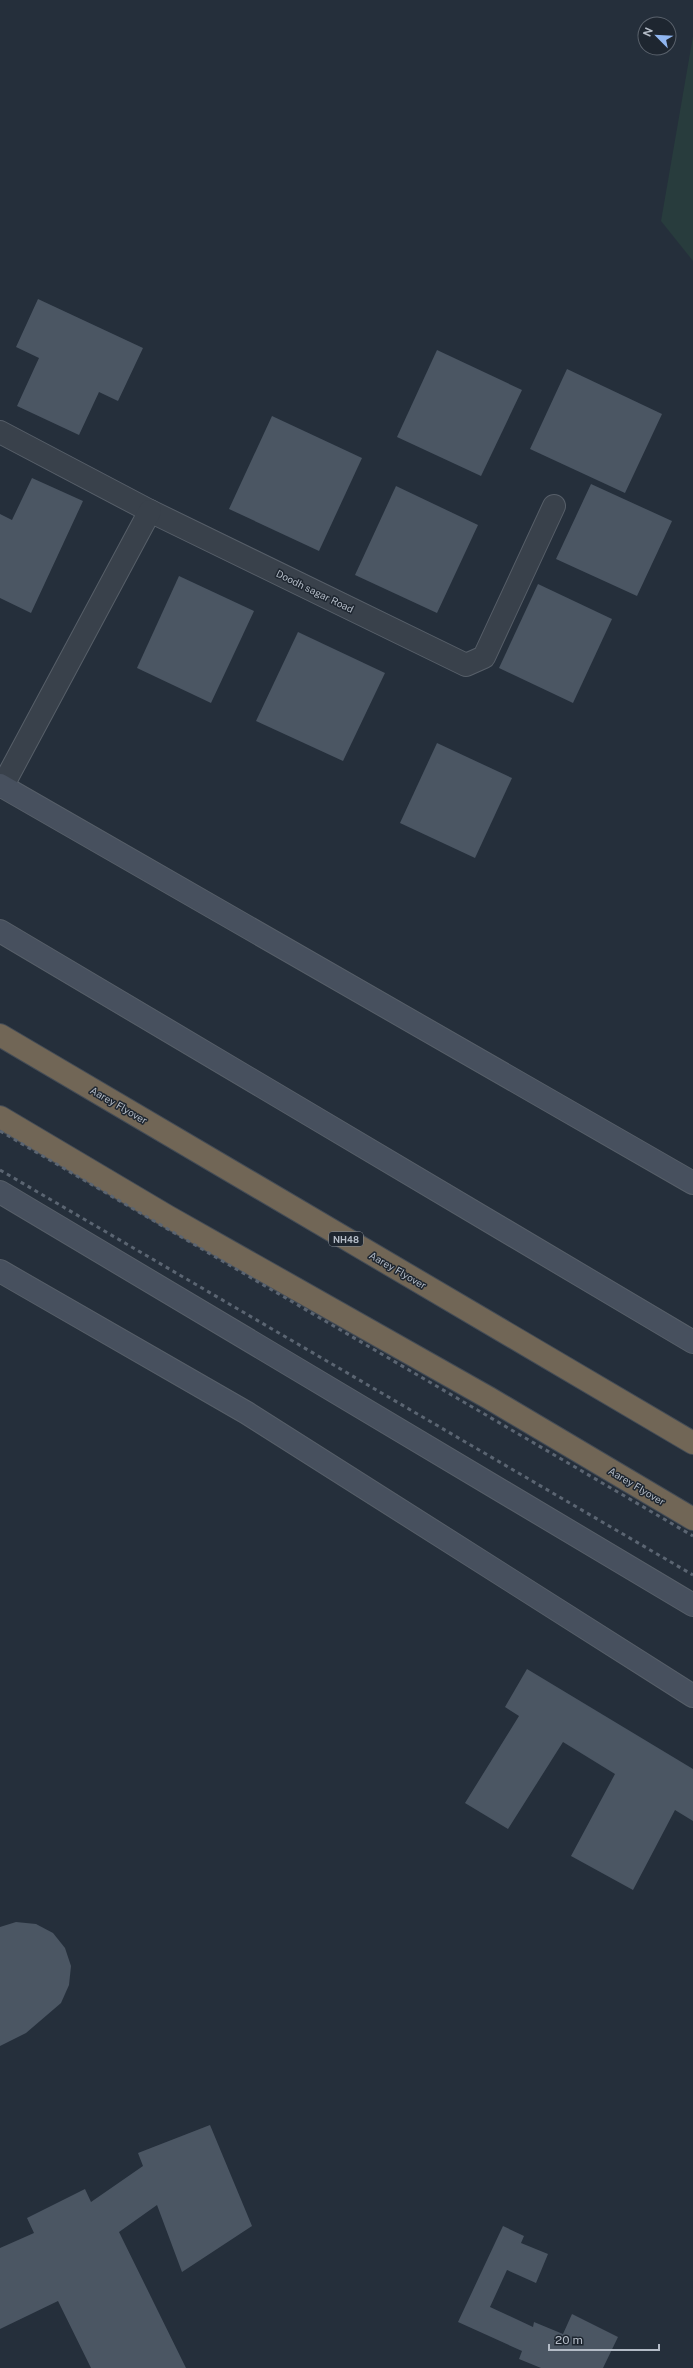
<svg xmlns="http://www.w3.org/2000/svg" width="693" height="2368" font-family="'Public Sans',sans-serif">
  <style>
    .green { fill: #283c3d }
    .building { fill: #4b5663 }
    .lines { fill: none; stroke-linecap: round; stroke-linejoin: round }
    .street-casing { stroke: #575f69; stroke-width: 24 }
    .secondary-casing { stroke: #575f69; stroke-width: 24 }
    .highway-casing { stroke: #444c56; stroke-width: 24 }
    .street { stroke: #39414b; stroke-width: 22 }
    .secondary { stroke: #47505e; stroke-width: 22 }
    .highway { stroke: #716656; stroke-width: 22 }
    .rail { stroke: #5b6572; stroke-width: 3; stroke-dasharray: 4 4; stroke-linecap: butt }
    .labels { text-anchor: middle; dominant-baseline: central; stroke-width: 3; stroke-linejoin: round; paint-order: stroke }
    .shield { fill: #1e2630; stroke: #878f9a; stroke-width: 1 }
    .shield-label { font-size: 9px; font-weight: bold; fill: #b4bcc7 }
    .street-label { font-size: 10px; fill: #b4bcc7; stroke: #1e2630 }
  </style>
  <rect width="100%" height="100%" fill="#252f3b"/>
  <polygon class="green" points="693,36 693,261 661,221"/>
  <g class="building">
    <polygon points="38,299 143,348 118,401 99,392 79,435 17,406 39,358 16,347"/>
    <polygon points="437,350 522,390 481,476 397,437"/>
    <polygon points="567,369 662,414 625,493 530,449"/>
    <polygon points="272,416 362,458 319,551 229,509"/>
    <polygon points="32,478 83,501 31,613 0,598 0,514 12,520"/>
    <polygon points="591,484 672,521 637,596 556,559"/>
    <polygon points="396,486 478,525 437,613 355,575"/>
    <polygon points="179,576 254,611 211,703 137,668"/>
    <polygon points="538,584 612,619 573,703 499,668"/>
    <polygon points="298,632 385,673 343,761 256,721"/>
    <polygon points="437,743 512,778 475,858 400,823"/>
    <polygon points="527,1669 693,1769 693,1821 675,1810 633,1890 571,1856 615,1774 563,1742 508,1829 465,1803 519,1716 505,1707"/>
    <polygon points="16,1922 36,1924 53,1933 65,1948 71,1966 69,1985 61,2003 26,2033 0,2046 0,1927"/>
    <polygon points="210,2125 252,2226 182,2272 157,2205 119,2232 186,2368 91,2368 58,2301 0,2329 0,2248 34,2233 27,2218 85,2189 91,2202 143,2166 138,2153"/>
    <polygon points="503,2226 524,2236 521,2243 548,2254 536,2283 507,2270 490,2307 533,2327 534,2322 563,2334 572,2314 618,2337 603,2368 541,2368 519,2359 522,2351 458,2322"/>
  </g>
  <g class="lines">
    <defs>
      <g id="street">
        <polyline points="0,432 150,511 466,665 484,657 554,506"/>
        <polyline points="2,787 150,511"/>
      </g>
      <g id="secondary">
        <polyline points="0,785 693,1183"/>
        <polyline points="0,931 693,1342"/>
        <polyline points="0,1192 693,1605"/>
        <polyline points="0,1271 247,1413 693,1696"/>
      </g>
      <g id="highway">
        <polyline points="0,1035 693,1443"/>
        <polyline points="0,1117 167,1216 489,1398 693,1519"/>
      </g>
    </defs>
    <use href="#street" class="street-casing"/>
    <use href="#secondary" class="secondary-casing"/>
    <use href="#highway" class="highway-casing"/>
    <use href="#street" class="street"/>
    <use href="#secondary" class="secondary"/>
    <use href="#highway" class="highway"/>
    <g class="rail">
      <polyline points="0,1131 693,1536"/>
      <polyline points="0,1170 693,1575"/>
    </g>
  </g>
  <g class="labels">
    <rect class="shield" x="329" y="1232" width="34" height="14" rx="3"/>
    <g class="shield-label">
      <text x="346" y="1239">NH48</text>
    </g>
    <g class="street-label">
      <text transform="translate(315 591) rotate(26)">Doodh sagar Road</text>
      <text transform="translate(119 1105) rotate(30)">Aarey Flyover</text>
      <text transform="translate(398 1270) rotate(30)">Aarey Flyover</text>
      <text transform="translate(637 1486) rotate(31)">Aarey Flyover</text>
    </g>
  </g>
  <g transform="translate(657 36) rotate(294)"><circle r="19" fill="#1e2630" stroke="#5a626c"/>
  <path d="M0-3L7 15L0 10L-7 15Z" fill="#90b6f0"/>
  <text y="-6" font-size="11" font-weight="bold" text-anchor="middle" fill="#b4bcc7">N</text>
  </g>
  <path d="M549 2344v6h110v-6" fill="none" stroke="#b4bcc7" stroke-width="2"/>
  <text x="555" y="2344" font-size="12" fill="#b4bcc7" stroke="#1e2630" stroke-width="3" paint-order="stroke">20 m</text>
</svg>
